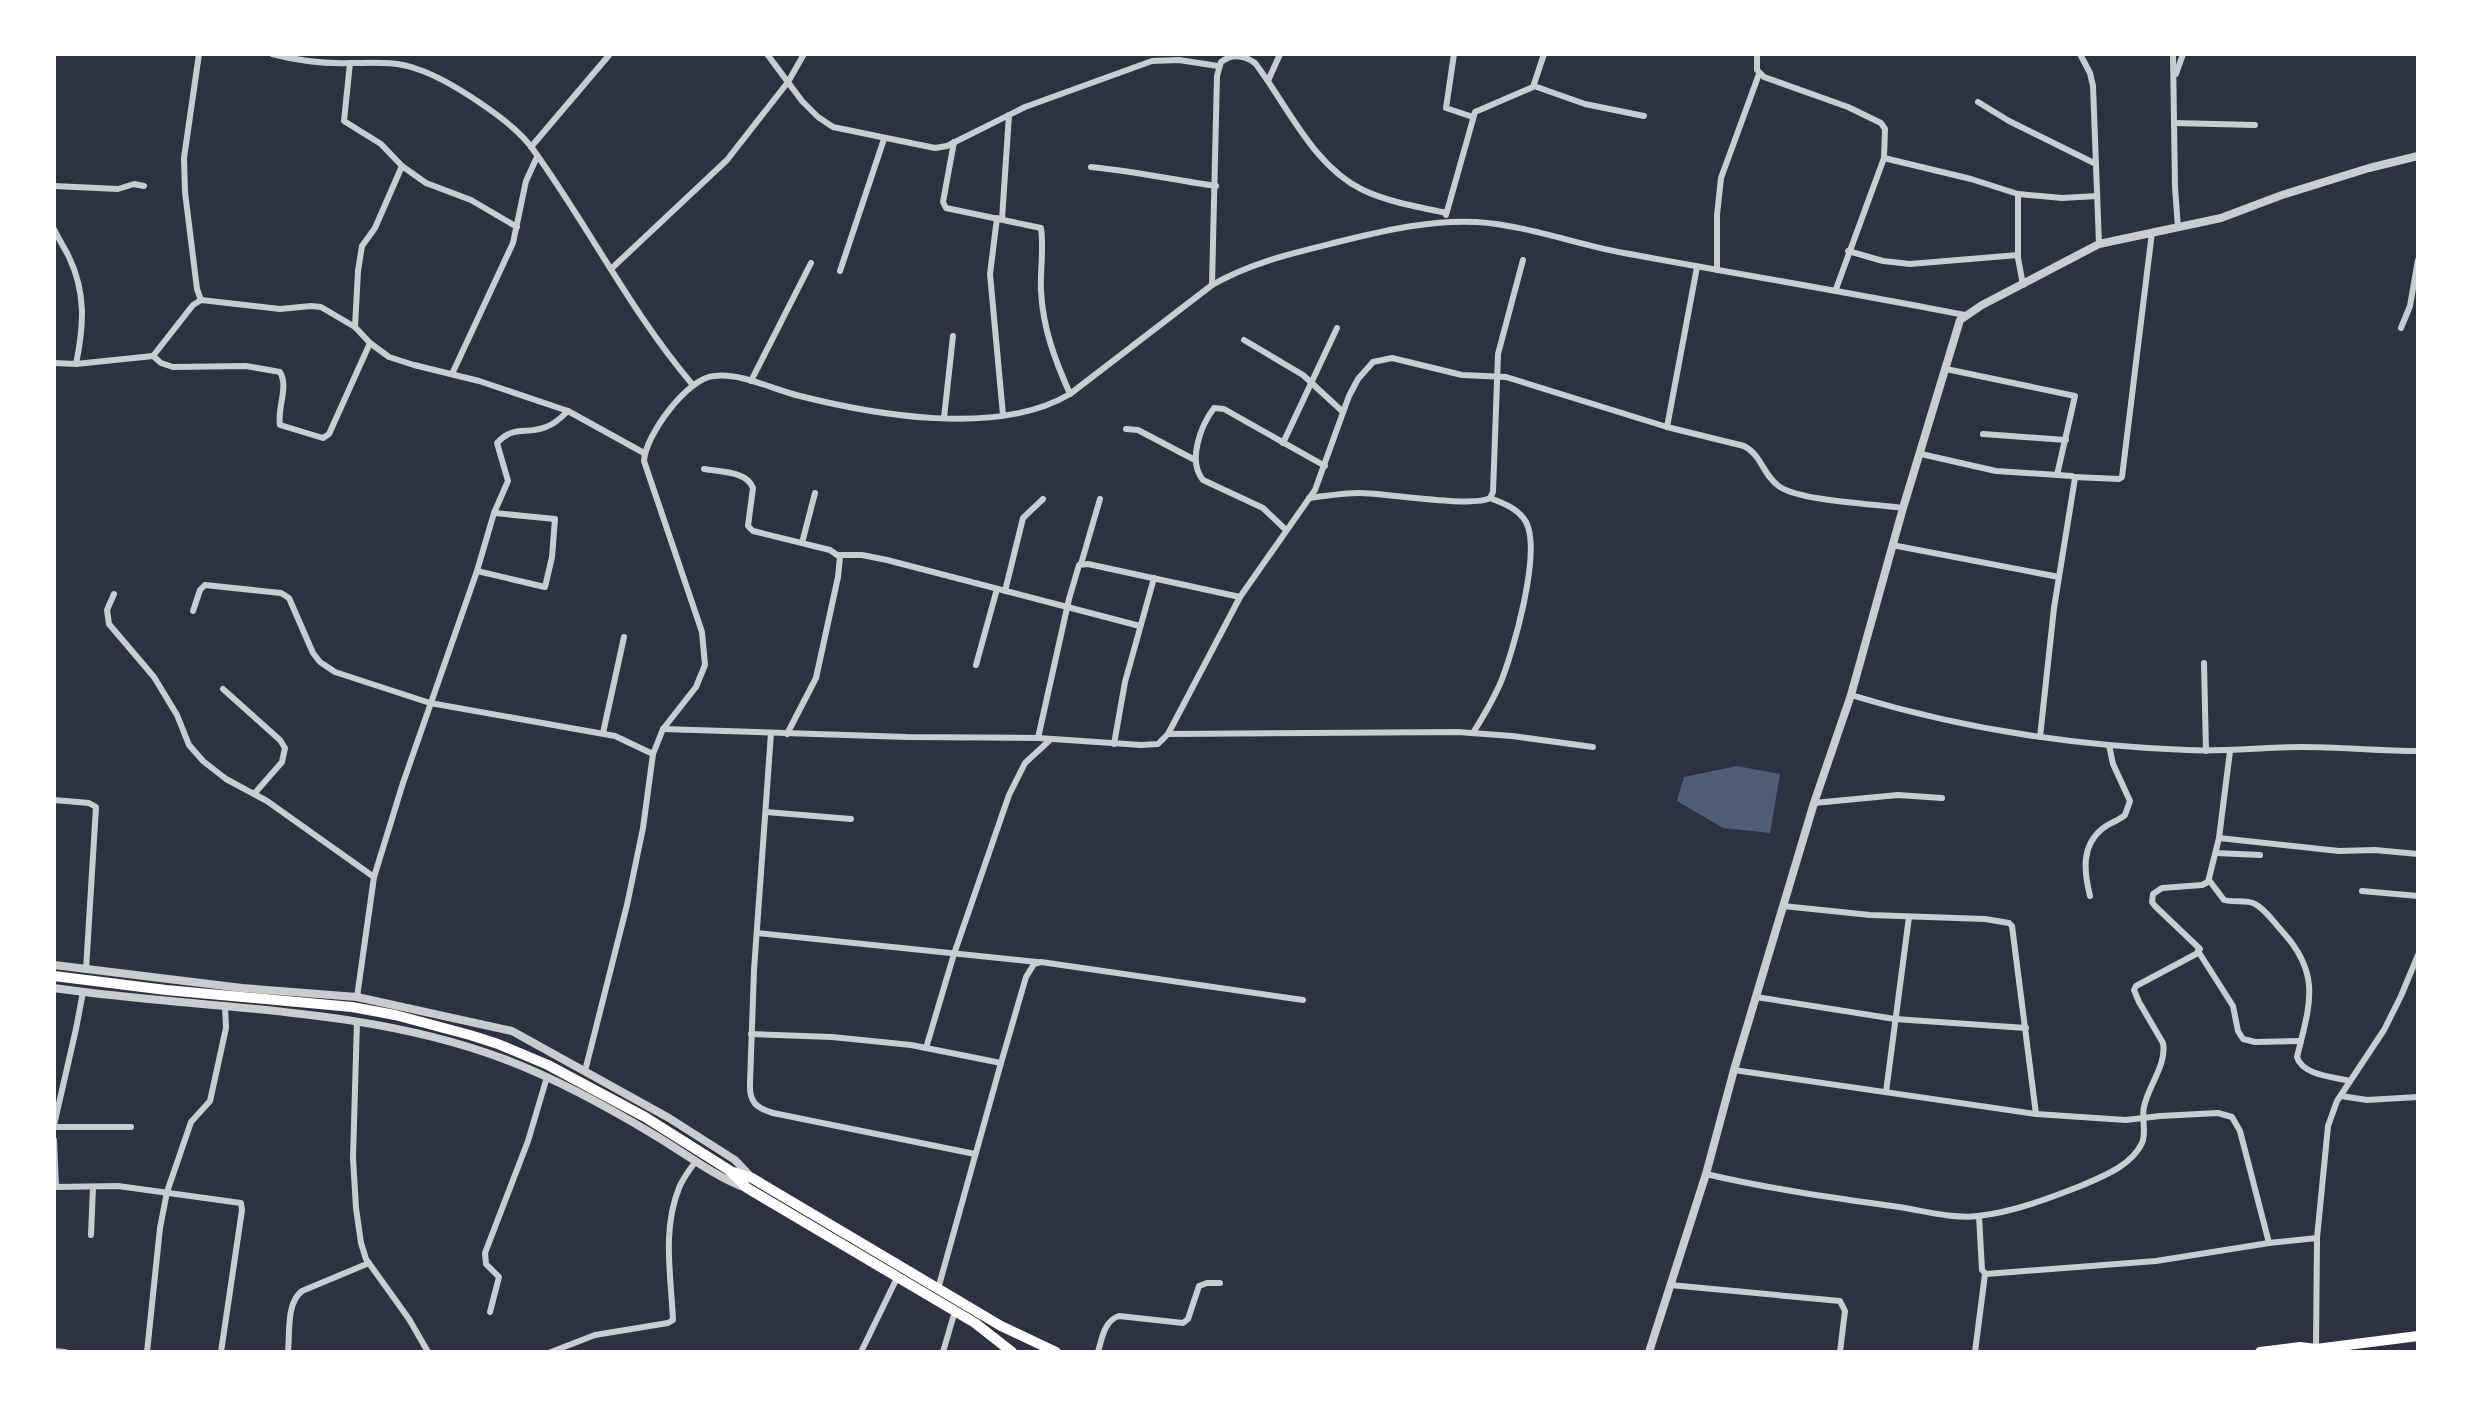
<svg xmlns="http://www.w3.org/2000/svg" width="2472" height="1406" font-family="Inter,sans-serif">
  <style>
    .water { fill: #4f5d75 }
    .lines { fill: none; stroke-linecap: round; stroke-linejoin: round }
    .minor { stroke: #caccd0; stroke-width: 6 }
    .tertiary { stroke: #caccd0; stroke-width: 8 }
    .primary { stroke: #fff; stroke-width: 10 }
  </style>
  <rect width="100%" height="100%" fill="#2d3142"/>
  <polygon class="water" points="1737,766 1780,774 1770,833 1723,828 1677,801 1684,777"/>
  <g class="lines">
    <g class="minor">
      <polyline points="199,54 184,158 185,192 197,289 201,300"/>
      <path d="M272,54C299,61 324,64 351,63C374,63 395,61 417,69C448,79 513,121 532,148C588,225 630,311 692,384"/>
      <polyline points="767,54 802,101 818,117 833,127 935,148 947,146 1025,107 1152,61 1179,60 1218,66"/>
      <polyline points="1454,54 1446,108 1473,117"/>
      <polyline points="1757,54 1757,70 1764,77 1848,107 1881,123 1885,129 1884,158 1836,289"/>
      <polyline points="2080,54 2090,73 2093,86 2099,244"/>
      <polyline points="2173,54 2175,187 2178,228"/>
      <polyline points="350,63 344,121 381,144 402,166 426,183 471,200 517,227"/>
      <polyline points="2176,74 2183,54"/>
      <polyline points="1268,81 1280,54"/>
      <polyline points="1534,86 1585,104 1644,116"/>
      <polyline points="1978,102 2009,121 2096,164"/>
      <polyline points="2174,123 2255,125"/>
      <path d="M954,142L943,202L946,208L1041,228C1044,248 1040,271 1041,291C1043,329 1055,360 1070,394"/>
      <polyline points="531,147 610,54"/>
      <polyline points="1884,158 1971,179 2018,194 2062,198 2097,196"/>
      <path d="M1091,167C1133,171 1174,180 1216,186"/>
      <polyline points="54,186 118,189 134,184 144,186"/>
      <polyline points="2018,194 2018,258 2023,285"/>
      <polyline points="1446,215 1475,112 1533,87 1544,54"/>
      <polyline points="997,218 990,274 1003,415"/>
      <polyline points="1002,219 1009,115"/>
      <path d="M54,229C58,238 64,247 69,257C86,293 84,325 76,364"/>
      <polyline points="1848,251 1883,261 1910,264 2018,255"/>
      <polyline points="611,269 727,160 788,82 804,54"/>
      <polyline points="1717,270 1717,215 1721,178 1759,74"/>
      <polyline points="840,271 884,139"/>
      <path d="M1212,285L1217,76L1221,62C1233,53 1244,55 1255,63C1288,106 1313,166 1363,190C1388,202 1419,207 1446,213"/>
      <polyline points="355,327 358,271 362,246 375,228 402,166"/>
      <polyline points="2401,328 2410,306 2418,260"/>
      <polyline points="1244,340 1303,375 1343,412"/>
      <path d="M153,356L161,363L173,367L246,366L280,372C289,387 277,408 280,425L323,438L329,434L370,343"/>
      <polyline points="54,363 76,364 153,356 193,305 201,300 280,309 311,306 321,307 355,327 370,343 389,357 414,365 479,381 568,411 644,453"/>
      <polyline points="1946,369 2075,396 2057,475"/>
      <polyline points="452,374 513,243 526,181 537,157"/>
      <polyline points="751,381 811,263"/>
      <polyline points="944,418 953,336"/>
      <polyline points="1667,427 1697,267"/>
      <polyline points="1126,429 1138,430 1195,460"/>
      <polyline points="1983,434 2066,440"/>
      <polyline points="1283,443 1337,328"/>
      <polyline points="1921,454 1996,471 2072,476 2075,478 2054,608 2040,737"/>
      <path d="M704,469C720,472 747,471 753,488L748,526L753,531L830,550L840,557L838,577L816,678L787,734"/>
      <polyline points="2074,477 2119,479 2122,477 2152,232"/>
      <path d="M1309,498C1326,496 1343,493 1359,493C1386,493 1473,508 1490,498L1493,492L1498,354L1523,260"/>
      <path d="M494,513L508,481L497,443C513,425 526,435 546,427C555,424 562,417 568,411"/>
      <path d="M1286,530L1263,508L1203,480C1187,461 1201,425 1214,408L1224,409L1325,466"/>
      <polyline points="802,543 815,493"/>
      <polyline points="1892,545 2059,577"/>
      <polyline points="839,555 862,555 887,560 1140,626"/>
      <polyline points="1081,564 1100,499"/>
      <polyline points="1005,591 1023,518 1043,499"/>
      <polyline points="114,594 107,610 109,624 154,677 177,715 189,745 203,761 226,779 267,801 374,877"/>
      <polyline points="193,611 200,590 205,585 281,593 289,598 313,653 320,662 335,672 430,703 615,736 653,754"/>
      <polyline points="2204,663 2206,751"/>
      <polyline points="976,665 997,589"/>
      <polyline points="223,689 280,740 285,748 282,762 254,794"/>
      <path d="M1851,695C1959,728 2074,746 2187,750C2225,752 2264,747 2302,747C2341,747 2379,751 2418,751"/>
      <path d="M663,729L907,737L1038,738L1141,745L1158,744L1168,734L1240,597L1315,490L1349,396L1358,379L1373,362L1392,358L1462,375L1506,377L1667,427L1744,446C1762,455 1763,476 1780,487C1802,501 1874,504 1903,508"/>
      <polyline points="603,733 624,637"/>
      <path d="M771,733L754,970L750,1083C749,1102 756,1108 773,1113L975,1154"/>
      <path d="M1473,733C1483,717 1492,702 1500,684C1513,653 1542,552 1526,522C1519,509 1503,503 1490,498"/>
      <polyline points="1168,734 1458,732 1512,736 1593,747"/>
      <polyline points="1038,738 1069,599 1079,565 1088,564 1240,597"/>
      <polyline points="1114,744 1125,682 1154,578"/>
      <polyline points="54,800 89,803 96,807 86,970"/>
      <polyline points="1814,803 1898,795 1942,798"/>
      <polyline points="766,812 851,819"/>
      <polyline points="2219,838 2339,851 2375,850 2418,854"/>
      <polyline points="2216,853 2260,855"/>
      <path d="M2209,880L2224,900C2234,903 2246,899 2255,904C2265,909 2273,921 2281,930C2322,974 2310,1004 2297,1057C2302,1075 2334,1077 2350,1081"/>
      <polyline points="2362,891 2418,896"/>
      <path d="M2090,896C2084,872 2081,846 2102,829C2109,823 2118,821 2125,815L2130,801L2113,764L2109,745"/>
      <polyline points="1783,906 1870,915 1985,919 2009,923 2012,926 2036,1114"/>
      <polyline points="757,933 1037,962"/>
      <polyline points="2198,951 2233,1006 2238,1031 2243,1039 2255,1042 2301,1041"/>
      <polyline points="357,997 374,877 403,783 477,571 545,587 552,557 555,519 494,513 477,571"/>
      <polyline points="1756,997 1895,1019 2026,1028"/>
      <polyline points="357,1021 353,1158 356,1208 361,1243 366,1259 409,1319 428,1352"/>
      <polyline points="751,1034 832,1037 911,1045 1001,1063"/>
      <polyline points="926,1048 954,954 1009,795 1025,763 1050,740"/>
      <polyline points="1734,1070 2036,1114 2126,1120 2160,1116 2218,1113 2232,1117 2240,1131 2269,1243"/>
      <path d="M585,1071L627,905L643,828L653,754L663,729L696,687L705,665L702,632L644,461C645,436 687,378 714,376C741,373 770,388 796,395C874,415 998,437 1070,394L1212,285C1255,260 1303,251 1350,239C1391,229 1433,220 1476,222C1526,225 1575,244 1624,253C1738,274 1852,293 1965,315"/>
      <polyline points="1886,1092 1909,917"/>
      <polyline points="2341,1096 2367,1100 2418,1097"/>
      <polyline points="54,1125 76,1029 83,992"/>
      <polyline points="54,1127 131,1127"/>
      <polyline points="54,1140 56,1187"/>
      <path d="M1706,1174C1770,1189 1834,1198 1899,1207C1924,1211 1953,1219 1978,1216C2014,1212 2050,1198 2083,1185C2104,1176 2132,1165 2142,1143C2147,1131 2141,1119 2144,1107C2148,1086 2167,1065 2163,1043L2139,1002L2134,990L2136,986L2196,954L2200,949L2155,906L2152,902L2153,894L2162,888L2202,885L2208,882L2219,838L2230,751"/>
      <polyline points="54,1187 118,1186 241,1203 242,1210 221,1352"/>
      <polyline points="1979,1216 1982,1270 1986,1274 2156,1261 2269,1243 2317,1238"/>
      <polyline points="91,1235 93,1187"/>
      <polyline points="1670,1285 1840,1301 1845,1311 1840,1352"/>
      <polyline points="938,1289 1001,1063 1026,977 1034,964 1041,962 1303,1000"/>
      <polyline points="490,1312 499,1277 486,1264 485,1253 528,1141 547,1077"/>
      <polyline points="2316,1349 2317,1238 2328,1126 2337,1101 2384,1030 2401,996 2418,955"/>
      <polyline points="54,1351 65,1352"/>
      <polyline points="147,1352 160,1228 167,1192 191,1122 210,1101 226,1028 225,1007"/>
      <path d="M288,1352C290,1333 286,1303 302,1291L369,1263"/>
      <path d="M551,1352L595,1335L668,1323L673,1320C671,1276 662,1230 679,1188C683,1178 690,1169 696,1161"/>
      <polyline points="861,1352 897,1278"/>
      <polyline points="943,1352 955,1311"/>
      <path d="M1098,1352C1102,1338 1104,1321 1119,1316L1183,1323L1188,1319L1199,1286L1207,1283H1220"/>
      <polyline points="1975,1352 1985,1274"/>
    </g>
    <g class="tertiary">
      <polyline points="54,965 242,988 357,997 512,1031 669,1118 735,1160 752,1178"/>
      <path d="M54,988C203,1010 361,1005 504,1059C557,1079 608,1107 656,1136C686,1154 714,1176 746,1188"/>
      <polyline points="1649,1352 1706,1174 1734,1070 1814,803 1851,695 1903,508 1960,320 1982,305 2099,244 2221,218 2282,195 2369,168 2418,156"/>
    </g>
    <g class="primary">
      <polyline points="54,976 166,990 352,1007 395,1015 470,1035 498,1044 548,1065 645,1117 729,1170 747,1188 975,1323 1012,1352"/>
      <polyline points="730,1171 752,1178 1001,1326 1056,1352"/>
      <polyline points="2260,1352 2300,1347 2316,1349 2418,1336"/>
    </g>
  </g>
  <rect width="2472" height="1406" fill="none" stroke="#ffffff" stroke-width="112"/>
</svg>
